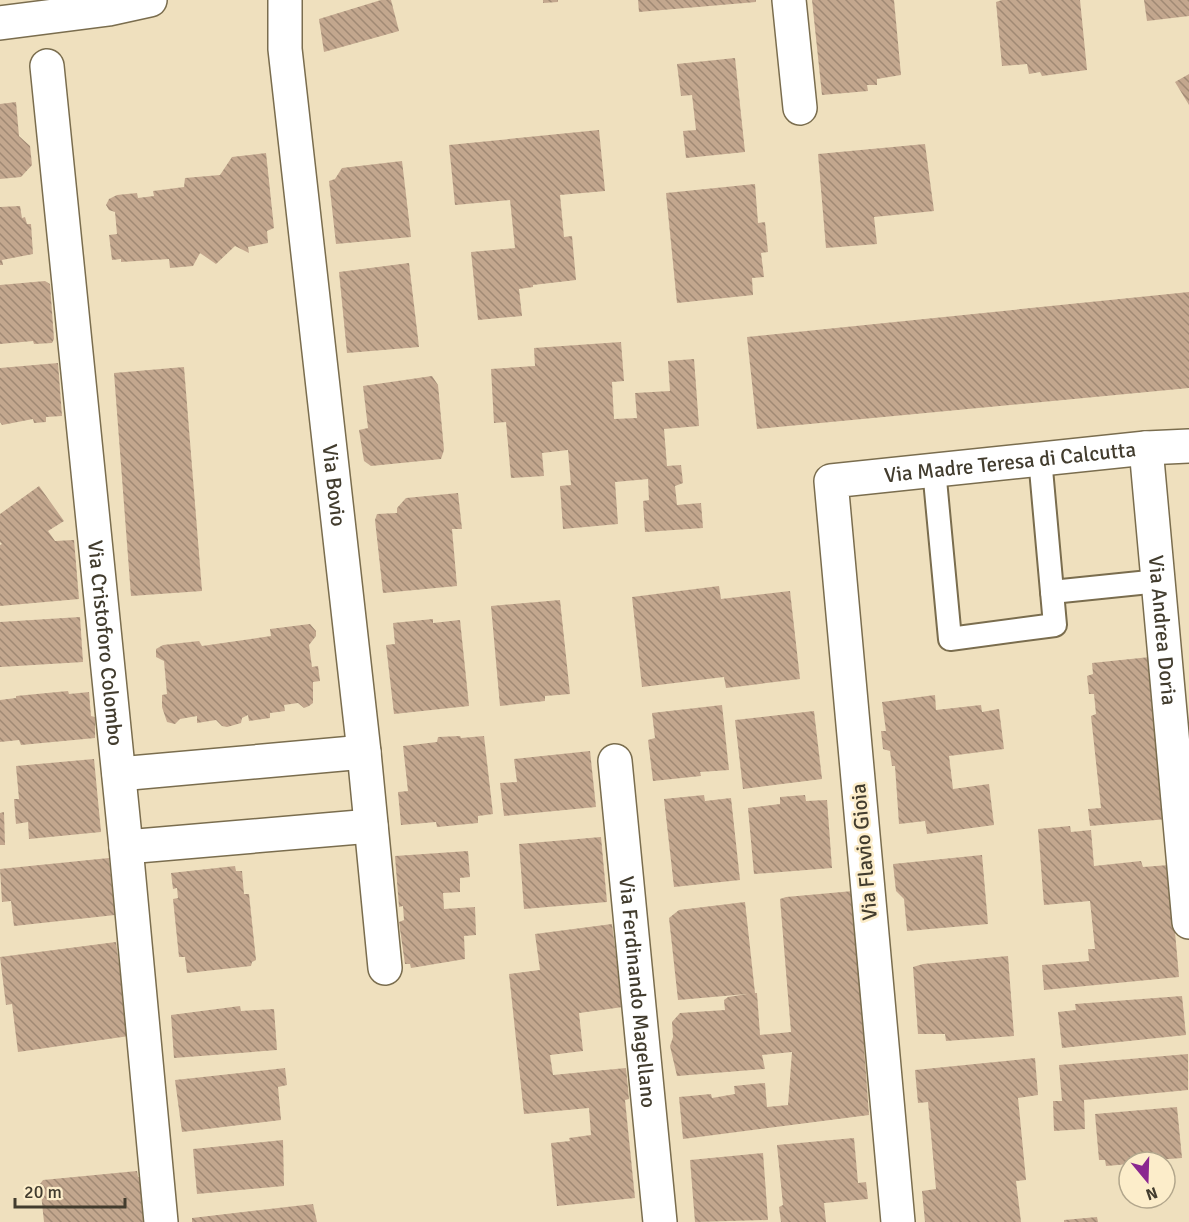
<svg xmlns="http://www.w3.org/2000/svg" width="1189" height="1222" font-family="Signika,sans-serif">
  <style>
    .building { fill: url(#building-back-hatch) }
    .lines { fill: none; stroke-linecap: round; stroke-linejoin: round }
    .service-casing { stroke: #7a6d4e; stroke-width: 26 }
    .minor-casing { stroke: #7a6d4e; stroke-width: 36 }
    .trunk-casing { stroke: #7a6d4e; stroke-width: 36 }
    .service { stroke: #fff; stroke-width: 22 }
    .minor { stroke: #fff; stroke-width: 33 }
    .trunk { stroke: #fff; stroke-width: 33 }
    .labels { text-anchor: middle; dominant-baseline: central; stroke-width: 5; stroke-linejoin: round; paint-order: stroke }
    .street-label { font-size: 21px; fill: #423c2e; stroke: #fcedca }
  </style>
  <defs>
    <pattern id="building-back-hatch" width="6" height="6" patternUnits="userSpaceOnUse" patternTransform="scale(1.5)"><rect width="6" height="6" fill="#c3a78e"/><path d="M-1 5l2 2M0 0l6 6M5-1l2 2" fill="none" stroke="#a08974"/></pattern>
  </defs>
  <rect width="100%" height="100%" fill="#efe0be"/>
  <g class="building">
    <polygon points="381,0 391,0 399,31 324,52 319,19"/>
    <polygon points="543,0 558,0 558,2 543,3"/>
    <polygon points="638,0 756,0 756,2 639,12"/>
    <polygon points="812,0 894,0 901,75 877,79 877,85 867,85 868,91 822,95"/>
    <polygon points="1002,0 1080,0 1087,70 1042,76 1040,72 1029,74 1027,64 1002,66 996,2"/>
    <polygon points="1144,0 1189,0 1189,16 1147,21"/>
    <polygon points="735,58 745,152 686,158 683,131 696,130 692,95 681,96 677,64"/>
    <polygon points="1189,74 1189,105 1175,82"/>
    <polygon points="16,102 19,136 30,146 32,165 21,177 0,179 0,104"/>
    <polygon points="599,130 605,191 560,195 564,237 572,236 576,280 533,285 533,287 519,289 522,316 478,320 471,252 515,248 510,200 455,205 449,145"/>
    <polygon points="925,144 934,211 874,217 877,244 826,248 818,154"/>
    <polygon points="266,153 274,228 267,231 268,243 248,247 249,253 235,246 216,264 200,253 193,266 170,268 169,259 121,262 121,259 112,260 109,235 117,234 115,212 109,210 106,205 109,199 117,195 137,193 138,198 154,196 153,191 184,187 185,178 220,175 232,157"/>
    <polygon points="402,161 411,237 336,244 329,181 335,179 342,168"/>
    <polygon points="755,184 758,223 765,222 768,252 761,253 764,277 752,278 753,295 677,303 666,193"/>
    <polygon points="20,206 22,218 25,217 27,224 31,224 33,254 2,260 3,265 0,265 0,207"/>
    <polygon points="409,263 419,347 347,353 339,272"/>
    <polygon points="45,281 50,284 54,339 52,343 34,344 33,341 0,344 0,285"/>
    <polygon points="1189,292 1189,388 757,429 747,337"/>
    <polygon points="621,342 624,381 612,382 614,419 637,418 635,393 670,391 668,361 694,359 699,426 664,429 667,466 681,465 683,483 675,486 677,505 701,503 703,528 645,532 643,501 649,500 648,479 615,482 618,524 563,529 560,486 571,485 568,450 542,453 544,476 511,478 506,422 494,423 491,369 535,366 534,348"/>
    <polygon points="58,363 62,416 46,417 46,422 34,423 33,419 2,425 0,422 0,368"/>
    <polygon points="184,367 202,591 131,596 114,373"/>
    <polygon points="432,376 438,385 444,450 441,459 371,466 364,461 359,430 368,428 363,386"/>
    <polygon points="39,486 64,521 48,531 55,541 74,540 79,599 0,606 0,545 2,544 0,542 0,514"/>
    <polygon points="458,493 462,529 452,529 457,586 383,593 375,520 377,514 397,513 397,508 406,498"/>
    <polygon points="719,586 721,599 790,591 800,679 726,688 724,677 642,687 632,597"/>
    <polygon points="560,600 570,694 545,696 545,701 500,706 491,606"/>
    <polygon points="80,617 83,662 0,667 0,622"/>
    <polygon points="433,619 433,623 460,620 469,706 394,714 386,645 395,644 393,623"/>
    <polygon points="310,624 316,631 316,636 309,645 312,667 318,666 320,681 313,682 313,703 309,706 304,708 298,703 284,705 285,711 270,713 270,718 249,721 248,715 242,718 241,723 227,727 222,726 216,720 197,723 197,716 180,719 175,724 167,722 162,707 162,695 167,694 164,661 156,657 156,649 163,645 199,641 202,646 271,636 270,629"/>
    <polygon points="1150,657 1167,819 1090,826 1088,809 1101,808 1091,716 1096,714 1094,694 1089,694 1087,676 1093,674 1092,663"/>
    <polygon points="68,691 69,694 89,692 91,716 95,717 95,738 21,745 19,740 0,742 0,700 16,698 16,696"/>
    <polygon points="935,695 936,710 981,705 982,712 999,709 1004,749 949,756 953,789 989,784 994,825 927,834 925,821 899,824 895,766 892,766 890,751 883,749 881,731 886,731 882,702"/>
    <polygon points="722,705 729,770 700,772 701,776 653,781 648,740 655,738 652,713"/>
    <polygon points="814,711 822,779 743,789 735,720"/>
    <polygon points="460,736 461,738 484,736 493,814 478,816 478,823 437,827 436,822 401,825 398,792 408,791 403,746 437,742 438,737"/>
    <polygon points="590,751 596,807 504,816 500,783 517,782 514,759"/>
    <polygon points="94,759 101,832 29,839 28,822 16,824 14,799 19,799 16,766"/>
    <polygon points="704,795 705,801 731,798 740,880 674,887 664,799"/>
    <polygon points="805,795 806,801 827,800 832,868 754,874 748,808 780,804 780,797"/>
    <polygon points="4,812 5,845 0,845 0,813"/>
    <polygon points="1070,826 1071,832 1091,830 1094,866 1141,861 1143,867 1169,865 1179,977 1044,990 1042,965 1089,961 1088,949 1095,949 1090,901 1044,905 1038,829"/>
    <polygon points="601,837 607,902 524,909 519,844"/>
    <polygon points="468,851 470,877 460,878 460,892 443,893 444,909 475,907 476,935 464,936 465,959 411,968 410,964 405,964 399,922 404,920 403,906 399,907 395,856"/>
    <polygon points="982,855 988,924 907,931 904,899 896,891 893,864"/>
    <polygon points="109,858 115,915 14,926 11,901 2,902 0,869"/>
    <polygon points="235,866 236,871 242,871 244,894 249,894 256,960 252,962 251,966 187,973 185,957 179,957 173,899 178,898 177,888 173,889 171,873"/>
    <polygon points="853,891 871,1046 864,1047 869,1115 683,1139 679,1097 711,1094 712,1098 735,1094 734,1086 765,1083 767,1107 788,1105 792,1052 762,1055 765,1069 677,1076 670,1046 673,1037 672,1022 680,1013 725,1010 724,1000 728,997 747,994 678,1000 669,918 679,910 745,902 755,993 757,993 760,1035 791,1032 780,899 786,897"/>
    <polygon points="612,924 623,1007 579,1013 583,1051 550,1055 553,1075 626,1068 629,1099 625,1100 635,1198 557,1206 551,1143 570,1141 569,1138 591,1135 589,1108 524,1114 509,974 540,970 535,934"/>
    <polygon points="116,942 129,1036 18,1052 12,1004 6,1005 0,957"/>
    <polygon points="1008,956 1014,1036 946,1041 945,1034 918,1034 913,967 923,964"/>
    <polygon points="1182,996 1186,1035 1062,1048 1058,1012 1076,1010 1075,1004"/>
    <polygon points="240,1006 241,1011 274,1009 277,1050 174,1058 171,1015"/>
    <polygon points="1188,1054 1188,1090 1084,1100 1085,1129 1054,1131 1053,1101 1062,1101 1059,1065"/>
    <polygon points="1035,1058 1038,1095 1018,1098 1026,1180 1016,1181 1021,1222 925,1222 922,1191 936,1189 928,1102 918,1103 915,1070"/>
    <polygon points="285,1068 287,1085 278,1087 281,1120 182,1132 175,1080"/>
    <polygon points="1177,1107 1182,1158 1129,1162 1129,1164 1106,1166 1105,1160 1099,1160 1095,1114"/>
    <polygon points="854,1138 858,1183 866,1182 868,1199 824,1203 826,1222 781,1222 779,1207 783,1205 777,1145"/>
    <polygon points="283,1140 284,1186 197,1194 193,1149"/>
    <polygon points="763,1153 768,1220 695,1222 690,1160"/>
    <polygon points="137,1171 138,1177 142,1177 149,1222 44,1222 40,1184 43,1180"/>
    <polygon points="313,1204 317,1222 192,1222 192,1218"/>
    <polygon points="1097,1217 1098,1222 1064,1222 1064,1220"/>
  </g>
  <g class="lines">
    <defs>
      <g id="service">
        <polyline points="934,469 950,639 1055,625 1040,458"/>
        <polyline points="1052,592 1159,581"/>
      </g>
      <g id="minor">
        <path id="s1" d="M285,0V49L364,752L385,968"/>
        <polyline points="789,0 800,108"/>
        <path id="s2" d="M47,66L126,847L161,1222"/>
        <path id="s3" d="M1146,448L1189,922"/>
        <path id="s4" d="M615,761L660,1222"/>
        <polyline points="119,774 364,752"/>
        <polyline points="126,847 371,826"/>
        <path id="s5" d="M898,1222L831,481L1146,448L1189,446"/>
      </g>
      <polyline id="trunk" points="0,23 109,9 150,0"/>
    </defs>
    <use href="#service" class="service-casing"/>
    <use href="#minor" class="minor-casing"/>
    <use href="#trunk" class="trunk-casing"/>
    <use href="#service" class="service"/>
    <use href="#minor" class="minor"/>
    <use href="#trunk" class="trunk"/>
  </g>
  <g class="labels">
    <g class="street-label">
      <text stroke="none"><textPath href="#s5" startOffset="924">Via Madre Teresa di Calcutta</textPath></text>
      <text stroke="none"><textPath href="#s1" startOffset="488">Via Bovio</textPath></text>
      <text stroke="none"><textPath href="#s3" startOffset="183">Via Andrea Doria</textPath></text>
      <text stroke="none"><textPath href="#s2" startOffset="580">Via Cristoforo Colombo</textPath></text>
      <text transform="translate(864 852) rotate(-95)">Via Flavio Gioia</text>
      <text stroke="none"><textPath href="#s4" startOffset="232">Via Ferdinando Magellano</textPath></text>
    </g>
  </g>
  <g transform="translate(1147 1180) rotate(161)"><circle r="28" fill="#fcedca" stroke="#b2a68c" stroke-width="1.5"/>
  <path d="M0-4.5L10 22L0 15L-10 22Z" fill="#8a2790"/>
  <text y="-9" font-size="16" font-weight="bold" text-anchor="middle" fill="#423c2e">N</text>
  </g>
  <path d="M15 1198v9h110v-9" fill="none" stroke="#423c2e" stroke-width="3"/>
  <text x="24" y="1198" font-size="18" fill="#423c2e" stroke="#fcedca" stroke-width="4.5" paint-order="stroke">20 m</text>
</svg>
